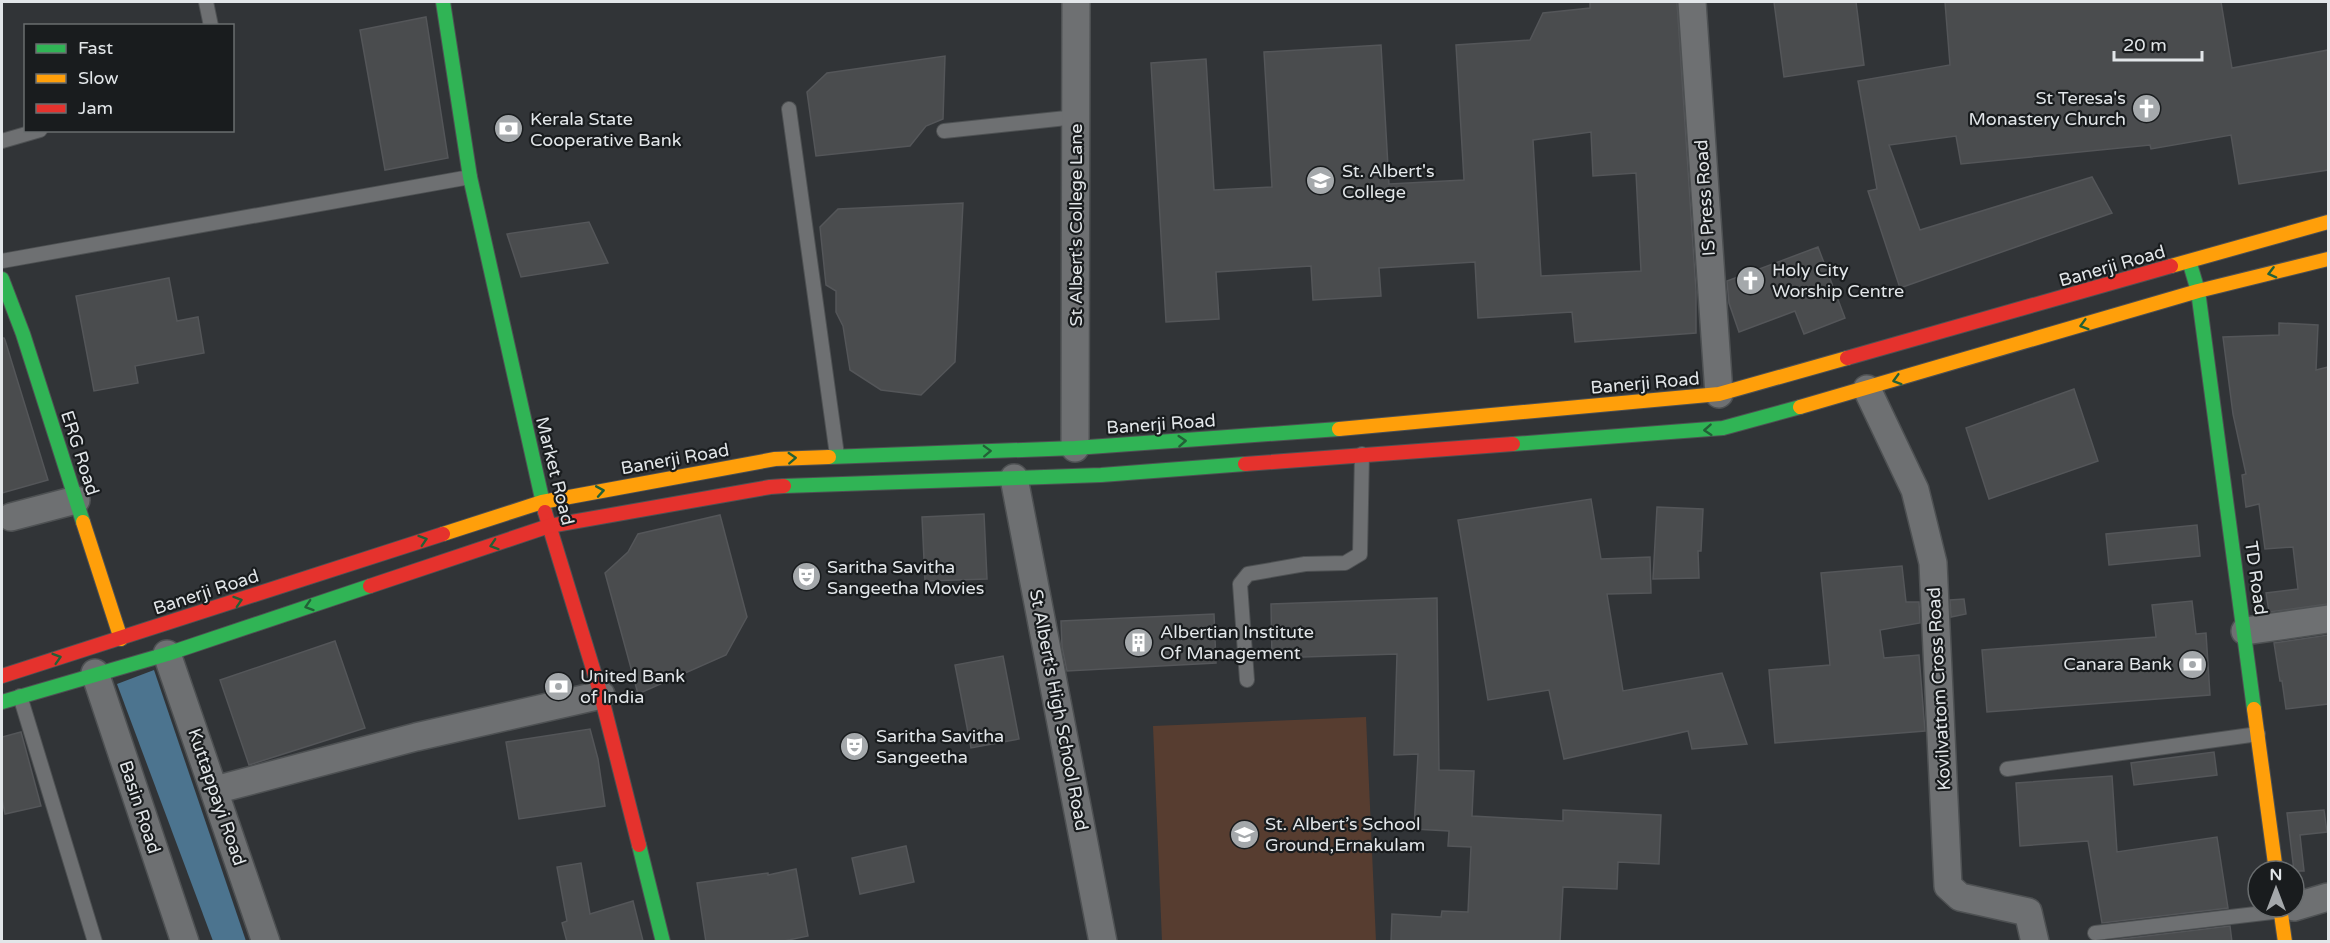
<svg xmlns="http://www.w3.org/2000/svg" width="2330" height="943" font-family="'Varela Round',sans-serif">
  <style>
    .green { fill: #573d30 }
    .water { fill: #4c748f }
    .building { fill: #4a4c4e; stroke: #545659; stroke-width: 1.5; fill-rule: evenodd }
    .lines { fill: none; stroke-linecap: round; stroke-linejoin: round }
    .lane-casing { stroke: #4e5153; stroke-width: 16 }
    .street-casing { stroke: #4e5153; stroke-width: 30 }
    .fast-casing { stroke: #4e5153; stroke-width: 16 }
    .slow-casing { stroke: #4e5153; stroke-width: 16 }
    .jam-casing { stroke: #4e5153; stroke-width: 16 }
    .lane { stroke: #6e7072; stroke-width: 14 }
    .street { stroke: #6e7072; stroke-width: 27 }
    .fast { stroke: #30b455; stroke-width: 14 }
    .slow { stroke: #ff9f0a; stroke-width: 14 }
    .jam { stroke: #e5322d; stroke-width: 14 }
    .oneway { stroke: #236037 }
    .labels { text-anchor: middle; dominant-baseline: central; stroke-width: 4.5; stroke-linejoin: round; paint-order: stroke }
    .poi-label { font-size: 18px; fill: #e2e6e9; stroke: #191c1e; text-anchor: start }
    .street-label { font-size: 18px; fill: #e2e6e9; stroke: #191c1e }
  </style>
  <rect width="100%" height="100%" fill="#313437"/>
  <polygon class="green" points="1366,717 1376,941 1162,941 1153,726"/>
  <polygon class="water" points="154,670 246,941 213,941 117,684"/>
  <g class="building">
    <path d="M1590,2H1677L1696,291V333L1575,342L1572,312L1478,318L1475,262L1379,268L1381,296L1313,300L1311,266L1216,272L1219,319L1166,322L1151,63L1206,59L1214,190L1272,187L1264,52L1381,45L1389,184L1464,180L1456,45L1530,40L1543,13L1590,8ZM1591,132L1593,176L1636,173L1641,271L1541,276L1533,140Z"/>
    <polygon points="1774,2 1856,2 1864,65 1784,77"/>
    <polygon points="1945,2 2221,2 2232,68 2328,50 2328,170 2239,184 2231,135 2151,149 2150,145 1961,164 1956,136 1889,145 1920,230 2092,177 2112,213 1900,288 1868,191 1877,189 1858,81 1950,65"/>
    <polygon points="426,17 448,158 385,170 360,30"/>
    <polygon points="945,56 943,119 926,126 910,146 816,156 807,92 827,73"/>
    <polygon points="963,203 955,362 921,395 881,390 850,370 843,326 836,312 836,291 826,285 820,227 838,209"/>
    <polygon points="589,222 608,263 521,277 507,234"/>
    <polygon points="1818,247 1845,318 1804,334 1795,311 1739,332 1729,303 1727,281"/>
    <polygon points="169,278 177,321 198,317 204,353 135,366 138,383 94,391 76,296"/>
    <polygon points="2279,323 2318,325 2316,370 2328,367 2328,604 2269,612 2266,593 2298,589 2293,547 2265,549 2259,504 2246,507 2242,475 2246,474 2233,414 2223,337 2279,335"/>
    <polygon points="2,338 4,338 5,340 48,480 2,493"/>
    <polygon points="2074,389 2098,461 1989,499 1966,428"/>
    <polygon points="1591,499 1601,559 1650,557 1651,593 1607,594 1623,691 1722,673 1747,744 1692,749 1688,731 1564,759 1549,690 1488,700 1458,520"/>
    <polygon points="1657,507 1703,509 1701,551 1698,551 1699,578 1653,579"/>
    <polygon points="984,514 987,579 925,581 922,517"/>
    <polygon points="720,515 747,617 726,655 638,694 605,573 628,552 638,534"/>
    <polygon points="2197,525 2200,556 2109,565 2106,534"/>
    <polygon points="1902,566 1906,602 1919,602 1920,623 1880,630 1884,658 1919,655 1925,731 1775,743 1769,670 1830,665 1821,573"/>
    <polygon points="1437,598 1439,770 1474,771 1472,816 1563,821 1563,810 1661,815 1659,864 1618,862 1617,889 1563,887 1560,942 1391,942 1392,914 1441,917 1442,911 1468,912 1471,847 1448,846 1449,831 1414,829 1418,754 1394,755 1397,654 1272,658 1271,604"/>
    <polygon points="1964,599 1966,614 1951,617 1950,600"/>
    <polygon points="2192,601 2196,634 2206,633 2210,695 1987,712 1982,650 2156,637 2152,605"/>
    <polygon points="1214,614 1216,663 1067,671 1062,647 1061,621"/>
    <polygon points="2328,635 2328,704 2286,709 2282,681 2280,681 2274,643"/>
    <polygon points="335,641 365,728 249,765 220,680"/>
    <polygon points="1003,656 1019,739 971,748 955,665"/>
    <polygon points="590,729 598,759 605,806 519,819 506,742"/>
    <polygon points="21,732 41,806 5,814 2,799 2,737"/>
    <polygon points="2214,752 2217,775 2134,785 2131,763"/>
    <polygon points="2112,776 2117,852 2217,837 2228,908 2102,923 2088,841 2020,846 2016,783"/>
    <polygon points="2324,810 2327,832 2300,835 2304,871 2294,871 2287,813"/>
    <polygon points="906,846 914,882 860,894 852,858"/>
    <polygon points="581,863 590,914 633,901 643,941 567,942 562,923 567,921 557,867"/>
    <polygon points="796,869 808,936 779,942 706,942 697,883 768,873 768,875"/>
    <polygon points="2230,926 2232,942 2105,941"/>
  </g>
  <g class="lines">
    <defs>
      <g id="lane">
        <polyline points="206,2 211,26"/>
        <polyline points="789,109 837,455"/>
        <polyline points="944,131 1076,117"/>
        <polyline points="2,141 40,130"/>
        <polyline points="2,261 470,177"/>
        <polyline points="1247,680 1240,584 1248,574 1305,564 1345,563 1360,554 1362,454"/>
        <polyline points="20,696 95,942"/>
        <polyline points="2007,769 2258,734"/>
        <polyline points="2095,933 2281,911"/>
      </g>
      <g id="street">
        <polyline points="1692,2 1719,394"/>
        <polyline points="1867,389 1915,490 1933,563 1948,886 1960,897 2028,912 2035,942"/>
        <polyline points="1075,448 1076,2"/>
        <polyline points="1014,478 1103,942"/>
        <polyline points="11,517 76,500"/>
        <polyline points="2245,631 2328,619"/>
        <polyline points="167,654 266,942"/>
        <polyline points="95,673 185,942"/>
        <polyline points="215,790 416,737 601,695"/>
        <polyline points="2294,907 2328,897"/>
      </g>
      <g id="fast">
        <polyline points="443,2 470,177 545,512"/>
        <polyline points="2190,264 2198,291 2254,709"/>
        <polyline points="2,279 23,334 83,522"/>
        <polyline points="1513,444 1723,428 1800,407"/>
        <polyline points="829,457 1075,448 1339,429"/>
        <polyline points="784,486 1101,475 1245,464"/>
        <polyline points="2,702 167,654 370,586"/>
        <polyline points="639,845 663,942"/>
      </g>
      <g id="slow">
        <polyline points="2171,266 2328,222"/>
        <polyline points="1800,407 2198,291 2328,259"/>
        <polyline points="1339,429 1719,394 1847,358"/>
        <polyline points="83,522 121,639"/>
        <polyline points="443,534 542,502 775,459 829,457"/>
        <polyline points="2254,709 2276,871"/>
        <polyline points="2280,907 2285,942"/>
      </g>
      <g id="jam">
        <polyline points="1847,358 2171,266"/>
        <polyline points="1245,464 1513,444"/>
        <polyline points="545,512 601,695 639,845"/>
        <polyline points="370,586 549,526 770,487 784,486"/>
        <polyline points="2,676 443,534"/>
      </g>
    </defs>
    <use href="#lane" class="lane-casing"/>
    <use href="#street" class="street-casing"/>
    <use href="#fast" class="fast-casing"/>
    <use href="#slow" class="slow-casing"/>
    <use href="#jam" class="jam-casing"/>
    <use href="#lane" class="lane"/>
    <use href="#street" class="street"/>
    <use href="#fast" class="fast"/>
    <use href="#slow" class="slow"/>
    <use href="#jam" class="jam"/>
  </g>
  <defs><path id="oneway-chevron" d="M-2-3.5L2.5 0L-2 3.5" fill="none" stroke-width="1.6" stroke-linecap="round" stroke-linejoin="round" transform="scale(1.5)"/></defs>
  <g class="oneway">
    <use href="#oneway-chevron" transform="translate(2272 273) rotate(166)"/>
    <use href="#oneway-chevron" transform="translate(2084 325) rotate(164)"/>
    <use href="#oneway-chevron" transform="translate(1897 380) rotate(164)"/>
    <use href="#oneway-chevron" transform="translate(1708 430) rotate(176)"/>
    <use href="#oneway-chevron" transform="translate(1182 441) rotate(-4)"/>
    <use href="#oneway-chevron" transform="translate(987 451) rotate(-2)"/>
    <use href="#oneway-chevron" transform="translate(792 458) rotate(-3)"/>
    <use href="#oneway-chevron" transform="translate(600 491) rotate(-10)"/>
    <use href="#oneway-chevron" transform="translate(423 540) rotate(-18)"/>
    <use href="#oneway-chevron" transform="translate(494 545) rotate(162)"/>
    <use href="#oneway-chevron" transform="translate(238 601) rotate(-18)"/>
    <use href="#oneway-chevron" transform="translate(309 606) rotate(162)"/>
    <use href="#oneway-chevron" transform="translate(57 658) rotate(-17)"/>
  </g>
  <defs>
    <symbol id="church-disc" viewBox="-11 -11 22 22"><circle r="9.5" fill="#a4a8ab" stroke="#191c1e"/><path d="M-1.2-6h2.4v3.5h3.3v2.4h-3.3V6h-2.4V-.1h-3.3v-2.4h3.3Z" fill="#fff"/></symbol>
    <symbol id="bank-disc" viewBox="-11 -11 22 22"><circle r="9.5" fill="#a4a8ab" stroke="#191c1e"/><path d="M-6-4H6V4H-6ZM0-2.3a2.3 2.3 0 1 0 0 4.6a2.3 2.3 0 1 0 0-4.6Z" fill="#fff"/></symbol>
    <symbol id="university-disc" viewBox="-11 -11 22 22"><circle r="9.5" fill="#a4a8ab" stroke="#191c1e"/><path d="M0-5L7-2L0 1L-7-2ZM-4 1L0 2.5L4 1V4Q0 6-4 4Z" fill="#fff"/></symbol>
    <symbol id="theatre-disc" viewBox="-11 -11 22 22"><circle r="9.5" fill="#a4a8ab" stroke="#191c1e"/><path d="M-5-5.5Q0-4 5-5.5V0Q5 5 0 6Q-5 5-5 0ZM-3.3-2.5H-1v1.5H-3.3ZM1-2.5H3.3v1.5H1ZM-2.8 1Q0 5.5 2.8 1Z" fill="#fff"/></symbol>
    <symbol id="building-disc" viewBox="-11 -11 22 22"><circle r="9.5" fill="#a4a8ab" stroke="#191c1e"/><path d="M-4-6H4V6H1V3H-1V6H-4ZM-2.5-4.3h1.7v1.8h-1.7ZM.8-4.3h1.7v1.8H.8ZM-2.5-1h1.7V.8h-1.7ZM.8-1h1.7V.8H.8Z" fill="#fff"/></symbol>
    <symbol id="school-disc" viewBox="-11 -11 22 22"><circle r="9.5" fill="#a4a8ab" stroke="#191c1e"/><path d="M0-5L7-2L0 1L-7-2ZM-4 1L0 2.5L4 1V4Q0 6-4 4Z" fill="#fff"/></symbol>
  </defs>
  <g fill-rule="evenodd">
    <use href="#church-disc" x="2130" y="92" width="33" height="33"/>
    <use href="#bank-disc" x="492" y="112" width="33" height="33"/>
    <use href="#university-disc" x="1304" y="164" width="33" height="33"/>
    <use href="#church-disc" x="1734" y="264" width="33" height="33"/>
    <use href="#theatre-disc" x="790" y="560" width="33" height="33"/>
    <use href="#building-disc" x="1122" y="626" width="33" height="33"/>
    <use href="#bank-disc" x="2176" y="648" width="33" height="33"/>
    <use href="#bank-disc" x="542" y="670" width="33" height="33"/>
    <use href="#theatre-disc" x="838" y="730" width="33" height="33"/>
    <use href="#school-disc" x="1228" y="818" width="33" height="33"/>
  </g>
  <g class="labels">
    <g class="poi-label">
      <text x="2126" y="98" text-anchor="end">St Teresa's<tspan x="2126" dy="21">Monastery Church</tspan></text>
      <text x="530" y="119">Kerala State<tspan x="530" dy="21">Cooperative Bank</tspan></text>
      <text x="1342" y="171">St. Albert's<tspan x="1342" dy="21">College</tspan></text>
      <text x="1772" y="270">Holy City<tspan x="1772" dy="21">Worship Centre</tspan></text>
      <text x="827" y="567">Saritha Savitha<tspan x="827" dy="21">Sangeetha Movies</tspan></text>
      <text x="1160" y="632">Albertian Institute<tspan x="1160" dy="21">Of Management</tspan></text>
      <text x="2172" y="664" text-anchor="end">Canara Bank</text>
      <text x="580" y="676">United Bank<tspan x="580" dy="21">of India</tspan></text>
      <text x="876" y="736">Saritha Savitha<tspan x="876" dy="21">Sangeetha</tspan></text>
      <text x="1265" y="824">St. Albert’s School<tspan x="1265" dy="21">Ground,Ernakulam</tspan></text>
    </g>
    <g class="street-label">
      <text transform="translate(1705 198) rotate(-94)">IS Press Road</text>
      <text transform="translate(1076 225) rotate(-90)">St Albert's College Lane</text>
      <text transform="translate(2112 266) rotate(-16)">Banerji Road</text>
      <text transform="translate(1645 383) rotate(-5)">Banerji Road</text>
      <text transform="translate(1161 424) rotate(-4)">Banerji Road</text>
      <text transform="translate(80 453) rotate(72)">ERG Road</text>
      <text transform="translate(675 459) rotate(-10)">Banerji Road</text>
      <text transform="translate(555 471) rotate(76)">Market Road</text>
      <text transform="translate(2256 578) rotate(82)">TD Road</text>
      <text transform="translate(206 592) rotate(-18)">Banerji Road</text>
      <text transform="translate(1939 689) rotate(-93)">Kovilvattom Cross Road</text>
      <text transform="translate(1059 710) rotate(79)">St Albert's High School Road</text>
      <text transform="translate(217 797) rotate(71)">Kuttappayi Road</text>
      <text transform="translate(140 807) rotate(72)">Basin Road</text>
    </g>
  </g>
  <rect width="2330" height="943" fill="none" stroke="#e2e6e9" stroke-width="6"/>
  <rect x="24" y="24" width="210" height="108" fill="#191c1e" stroke="#696d6f" stroke-width="1.5"/>
  <rect x="36" y="44" width="30" height="9" fill="#30b455" stroke="#696d6f" stroke-width="1.5"/>
  <text x="78" y="54" font-size="18" fill="#e2e6e9">Fast</text>
  <rect x="36" y="74" width="30" height="9" fill="#ff9f0a" stroke="#696d6f" stroke-width="1.5"/>
  <text x="78" y="84" font-size="18" fill="#e2e6e9">Slow</text>
  <rect x="36" y="104" width="30" height="9" fill="#e5322d" stroke="#696d6f" stroke-width="1.5"/>
  <text x="78" y="114" font-size="18" fill="#e2e6e9">Jam</text>
  <g transform="translate(2276 889)"><circle r="28" fill="#191c1e" stroke="#696d6f" stroke-width="1.5"/>
  <path d="M0-4.5L10 22L0 15L-10 22Z" fill="#a4a8ab"/>
  <text y="-9" font-size="16" font-weight="bold" text-anchor="middle" fill="#e2e6e9">N</text>
  </g>
  <path d="M2114 51v9h88v-9" fill="none" stroke="#e2e6e9" stroke-width="3"/>
  <text x="2123" y="51" font-size="18" fill="#e2e6e9" stroke="#191c1e" stroke-width="4.5" paint-order="stroke">20 m</text>
</svg>
